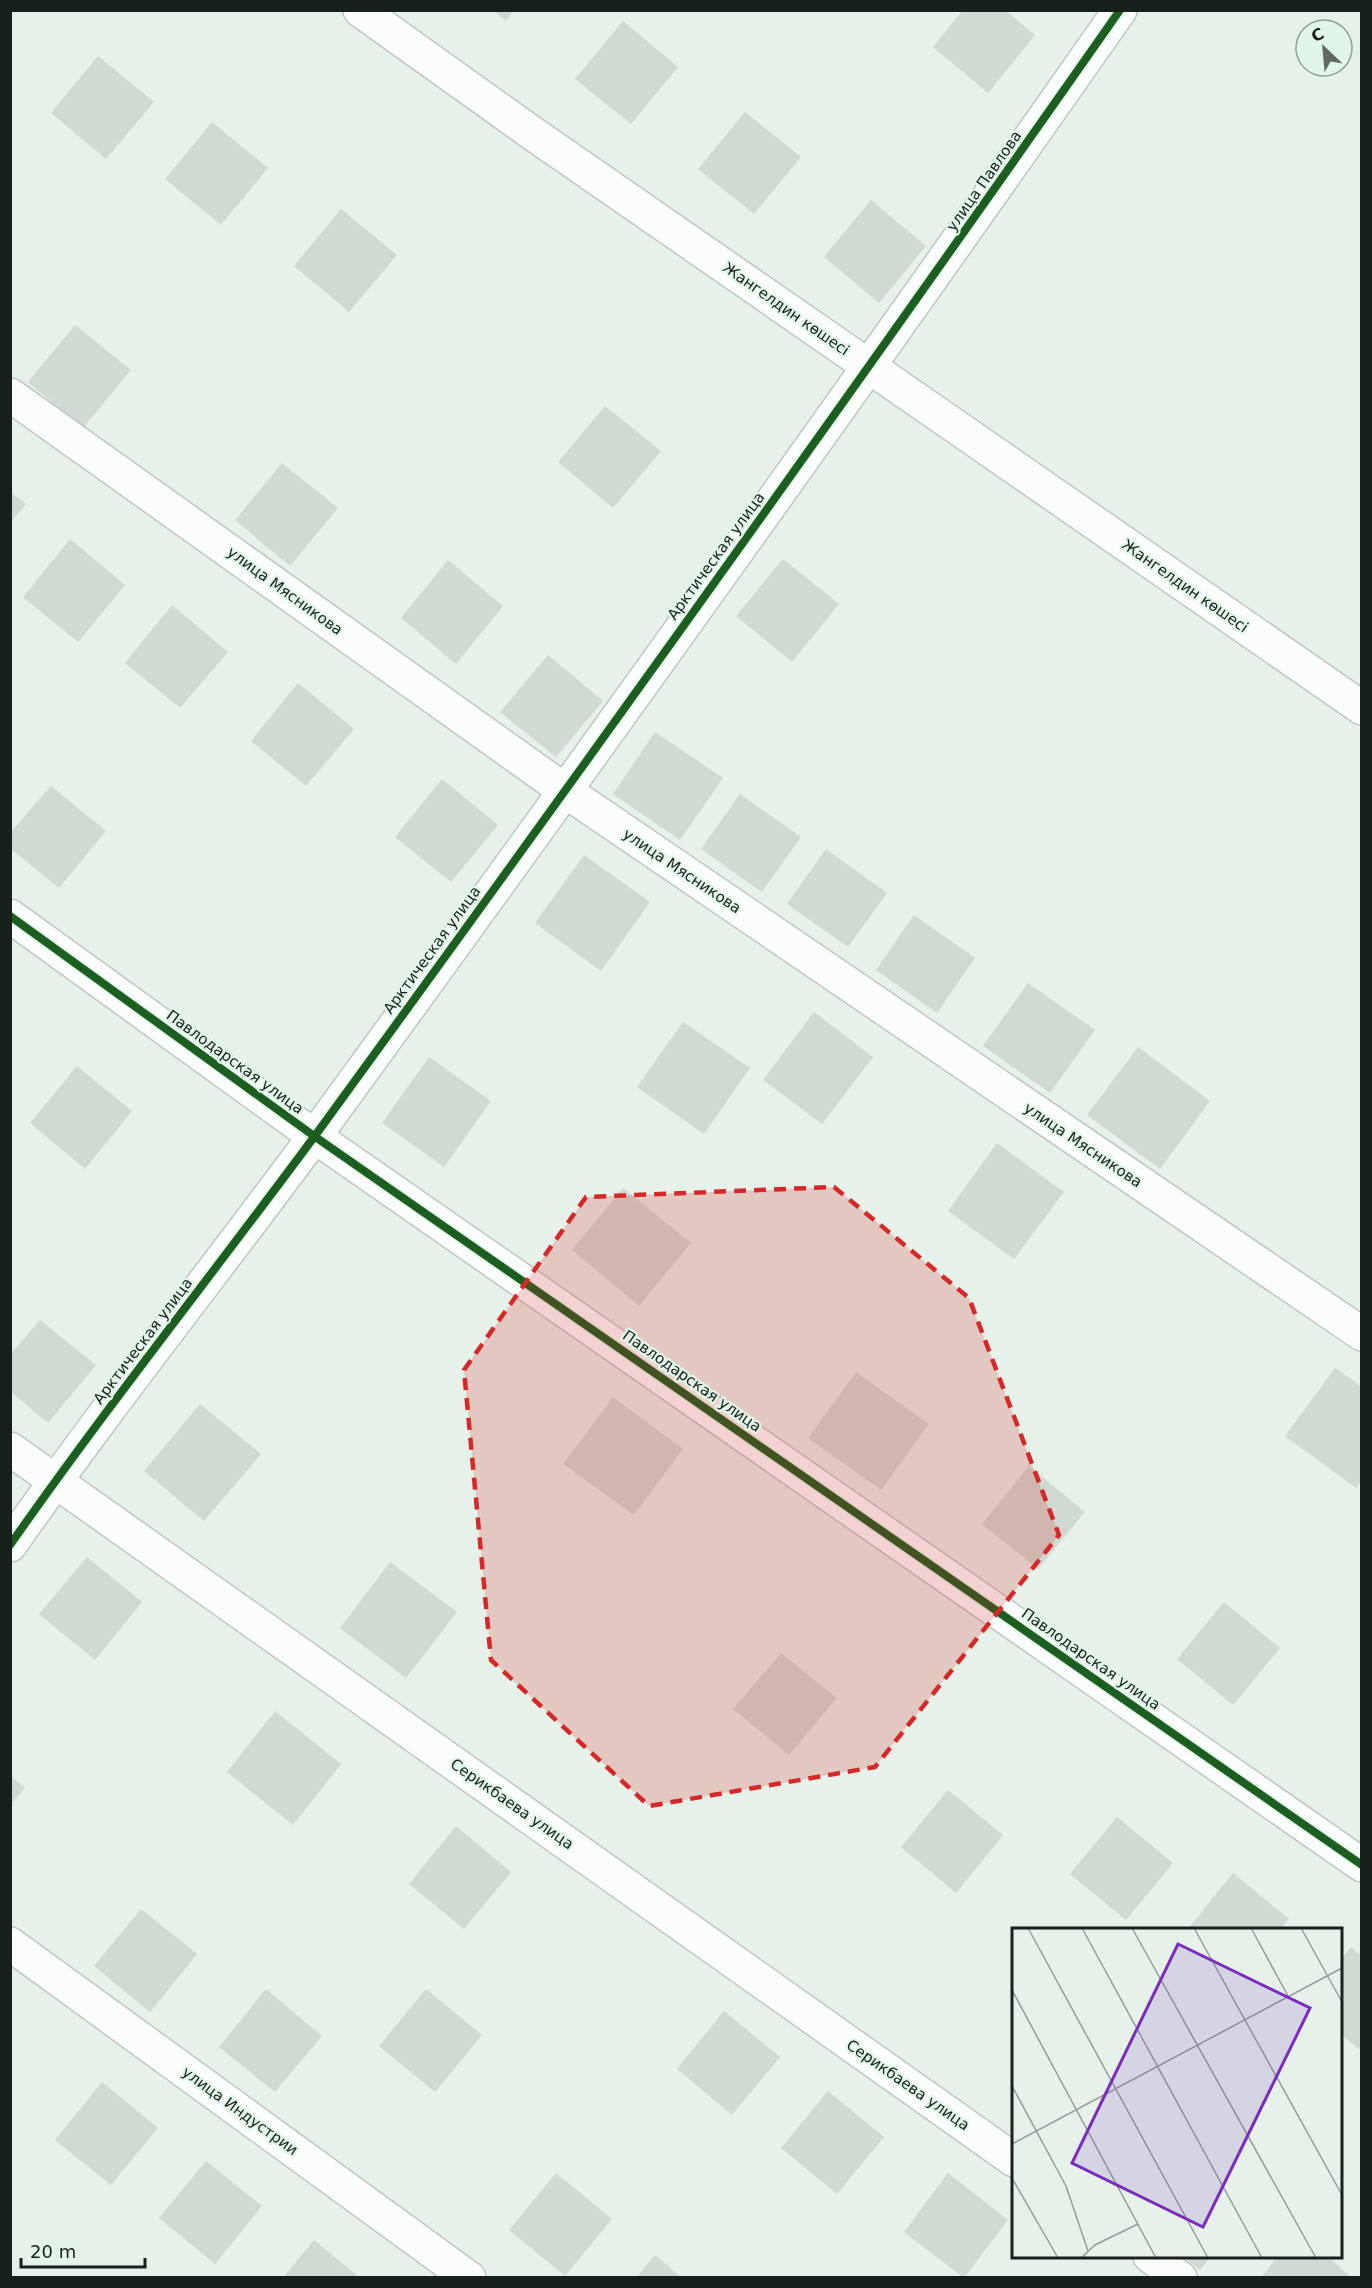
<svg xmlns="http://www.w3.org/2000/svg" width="1372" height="2288" font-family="'DejaVu Sans',sans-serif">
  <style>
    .building { fill: #d0dad3 }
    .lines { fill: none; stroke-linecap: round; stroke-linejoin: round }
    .minor-casing { stroke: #bec7c1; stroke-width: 36 }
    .minor { stroke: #fbfdfc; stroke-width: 33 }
    .cycleway-casing { stroke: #e1f6e8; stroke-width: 11 }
    .cycleway { stroke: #1b5e20; stroke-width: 8 }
    .marked { fill: #d62828; fill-opacity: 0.2; stroke: #d62828; stroke-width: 4.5; stroke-dasharray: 12 8; stroke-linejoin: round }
    .labels { text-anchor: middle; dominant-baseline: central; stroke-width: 4.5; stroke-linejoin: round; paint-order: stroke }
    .street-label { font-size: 15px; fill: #18201b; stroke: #e1f6e8 }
    .inset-road { fill: none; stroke: #949d97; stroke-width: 1.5 }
    .view { fill: #7b2cbf; fill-opacity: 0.15; stroke: #7b2cbf; stroke-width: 3 }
    .inset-edge { fill: none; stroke: #18201b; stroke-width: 3 }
  </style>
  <rect width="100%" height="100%" fill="#e6f1e9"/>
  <g class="building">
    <polygon points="493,10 514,10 506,21"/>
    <polygon points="963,10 1005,10 1035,35 988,93 933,47"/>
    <polygon points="623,21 678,67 631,124 575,79"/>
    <polygon points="98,56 154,102 106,159 51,113"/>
    <polygon points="745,112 801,157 754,214 698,169"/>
    <polygon points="212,122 268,168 221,225 165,179"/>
    <polygon points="871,200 926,246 879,303 824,257"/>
    <polygon points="341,209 397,255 349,312 294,266"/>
    <polygon points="75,325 131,370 83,428 28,382"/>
    <polygon points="605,406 661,451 613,508 558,462"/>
    <polygon points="282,463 338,508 290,566 235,520"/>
    <polygon points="10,492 26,504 10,523"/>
    <polygon points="70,539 125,585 78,642 23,597"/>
    <polygon points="783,559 839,604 792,662 736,616"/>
    <polygon points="448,560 503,606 456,664 401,618"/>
    <polygon points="172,605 228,652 180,708 125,663"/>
    <polygon points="548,655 603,701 556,757 500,712"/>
    <polygon points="298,683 354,729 306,786 251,741"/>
    <polygon points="655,732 723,778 680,840 613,794"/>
    <polygon points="442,779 498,825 451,882 395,837"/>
    <polygon points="51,786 106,831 59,888 10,848 10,833"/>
    <polygon points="740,794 801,837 762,892 701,849"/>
    <polygon points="826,849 887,893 848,947 787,904"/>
    <polygon points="584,855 650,902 601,971 535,923"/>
    <polygon points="914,915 975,958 937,1013 876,970"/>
    <polygon points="1028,983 1095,1030 1050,1093 983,1046"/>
    <polygon points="814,1012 873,1057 822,1124 763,1080"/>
    <polygon points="683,1022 750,1068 704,1134 637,1087"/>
    <polygon points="1138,1047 1210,1101 1160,1169 1087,1115"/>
    <polygon points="429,1057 491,1101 444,1167 382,1123"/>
    <polygon points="77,1066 132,1111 85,1169 30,1123"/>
    <polygon points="997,1143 1064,1192 1014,1259 948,1211"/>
    <polygon points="623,1188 691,1243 639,1306 572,1250"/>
    <polygon points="40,1320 96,1365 48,1423 10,1391 10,1355"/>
    <polygon points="1335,1368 1362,1387 1362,1480 1356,1488 1285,1436"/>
    <polygon points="856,1372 929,1424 881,1490 808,1438"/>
    <polygon points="613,1397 683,1449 634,1515 563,1464"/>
    <polygon points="200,1404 261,1454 204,1521 144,1471"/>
    <polygon points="1029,1466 1085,1512 1038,1569 982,1524"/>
    <polygon points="87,1557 142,1602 95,1660 39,1614"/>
    <polygon points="390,1562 457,1612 406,1678 340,1628"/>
    <polygon points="1224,1602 1280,1648 1233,1705 1177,1659"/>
    <polygon points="781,1653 837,1698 789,1755 733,1709"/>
    <polygon points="275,1711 341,1764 293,1825 227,1772"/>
    <polygon points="10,1776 25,1788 10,1805"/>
    <polygon points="948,1790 1003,1835 956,1893 901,1847"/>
    <polygon points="1117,1817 1173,1863 1126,1920 1070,1874"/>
    <polygon points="456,1826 511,1872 464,1929 409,1884"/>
    <polygon points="1233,1873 1289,1919 1280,1930 1187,1930"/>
    <polygon points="141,1909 197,1954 150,2012 94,1966"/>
    <polygon points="1351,1947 1362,1956 1362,2047 1359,2049 1340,2034 1340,1960"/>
    <polygon points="266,1989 322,2036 275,2092 219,2047"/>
    <polygon points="426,1989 482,2035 435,2092 379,2046"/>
    <polygon points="724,2011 780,2057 732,2115 677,2069"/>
    <polygon points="102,2082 158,2128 111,2185 55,2140"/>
    <polygon points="828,2091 884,2137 837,2194 781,2148"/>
    <polygon points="206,2161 262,2206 215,2264 159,2218"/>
    <polygon points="556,2173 612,2219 565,2276 509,2230"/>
    <polygon points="948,2173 1008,2220 964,2278 904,2232"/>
    <polygon points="314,2240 360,2278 283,2278"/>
    <polygon points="655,2255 682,2278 636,2278"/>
    <polygon points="1183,2256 1211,2256 1200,2270"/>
    <polygon points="1278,2256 1327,2256 1352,2278 1261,2278"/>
  </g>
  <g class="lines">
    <defs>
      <g id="minor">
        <polyline points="360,10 532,133 1362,708"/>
        <polyline points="10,395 564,790 1362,1334"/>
        <polyline points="10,916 314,1136 1362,1865"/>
        <polyline points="10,1449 1014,2160"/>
        <path d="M10,1545C108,1405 215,1271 317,1133C588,761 856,387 1120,10"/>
        <polyline points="10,1944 469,2278"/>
        <polyline points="1150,2256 1180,2278"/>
      </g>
    </defs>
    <use href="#minor" class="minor-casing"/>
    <use href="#minor" class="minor"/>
    <defs>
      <g id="cycleway">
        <polyline points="10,916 314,1136 1362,1865"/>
        <path d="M10,1545C108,1405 215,1271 317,1133C588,761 856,387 1120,10"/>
      </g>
    </defs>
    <use href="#cycleway" class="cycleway-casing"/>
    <use href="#cycleway" class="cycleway"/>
  </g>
  <path class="marked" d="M834,1187L969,1298L1059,1535L875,1767L649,1806L491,1660L464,1370L586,1197Z"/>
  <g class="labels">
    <g class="street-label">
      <text transform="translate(984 181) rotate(-55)">улица Павлова</text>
      <text transform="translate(786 309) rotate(35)">Жангелдин көшесі</text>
      <text transform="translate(716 556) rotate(-54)">Арктическая улица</text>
      <text transform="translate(1185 586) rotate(35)">Жангелдин көшесі</text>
      <text transform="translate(285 591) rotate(36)">улица Мясникова</text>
      <text transform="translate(682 871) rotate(34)">улица Мясникова</text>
      <text transform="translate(432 950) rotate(-54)">Арктическая улица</text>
      <text transform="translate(235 1062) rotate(36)">Павлодарская улица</text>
      <text transform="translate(1083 1145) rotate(34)">улица Мясникова</text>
      <text transform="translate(143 1341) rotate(-53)">Арктическая улица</text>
      <text transform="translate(692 1381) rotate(35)">Павлодарская улица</text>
      <text transform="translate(1091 1659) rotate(35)">Павлодарская улица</text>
      <text transform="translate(512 1804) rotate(35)">Серикбаева улица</text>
      <text transform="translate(908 2085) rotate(35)">Серикбаева улица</text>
      <text transform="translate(240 2111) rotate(36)">улица Индустрии</text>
    </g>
  </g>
  <g transform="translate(1012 1928)">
    <rect width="330" height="330" fill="#e6f1e9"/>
    <path class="inset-road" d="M16,0L196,330M70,0L250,330M120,0L304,330M182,0L330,267M239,0L276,68M289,0L330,74M0,62L144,330M0,158L54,258L76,323M0,216L330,40M0,250L46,330M69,330L83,317L126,296"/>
    <path class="view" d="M166,16L298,80L191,299L60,235Z"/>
    <rect width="330" height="330" class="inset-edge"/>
  </g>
  <rect width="1372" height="2288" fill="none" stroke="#18201b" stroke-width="24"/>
  <g transform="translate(1324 48) rotate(334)"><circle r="28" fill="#e1f6e8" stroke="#91a096" stroke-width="1.5"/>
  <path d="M0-4.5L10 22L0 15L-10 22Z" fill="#606963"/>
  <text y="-9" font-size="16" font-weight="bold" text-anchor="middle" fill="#18201b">С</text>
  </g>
  <path d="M21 2258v9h124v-9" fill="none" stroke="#18201b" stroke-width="3"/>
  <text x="30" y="2258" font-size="18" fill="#18201b" stroke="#e1f6e8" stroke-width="4.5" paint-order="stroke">20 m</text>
</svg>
